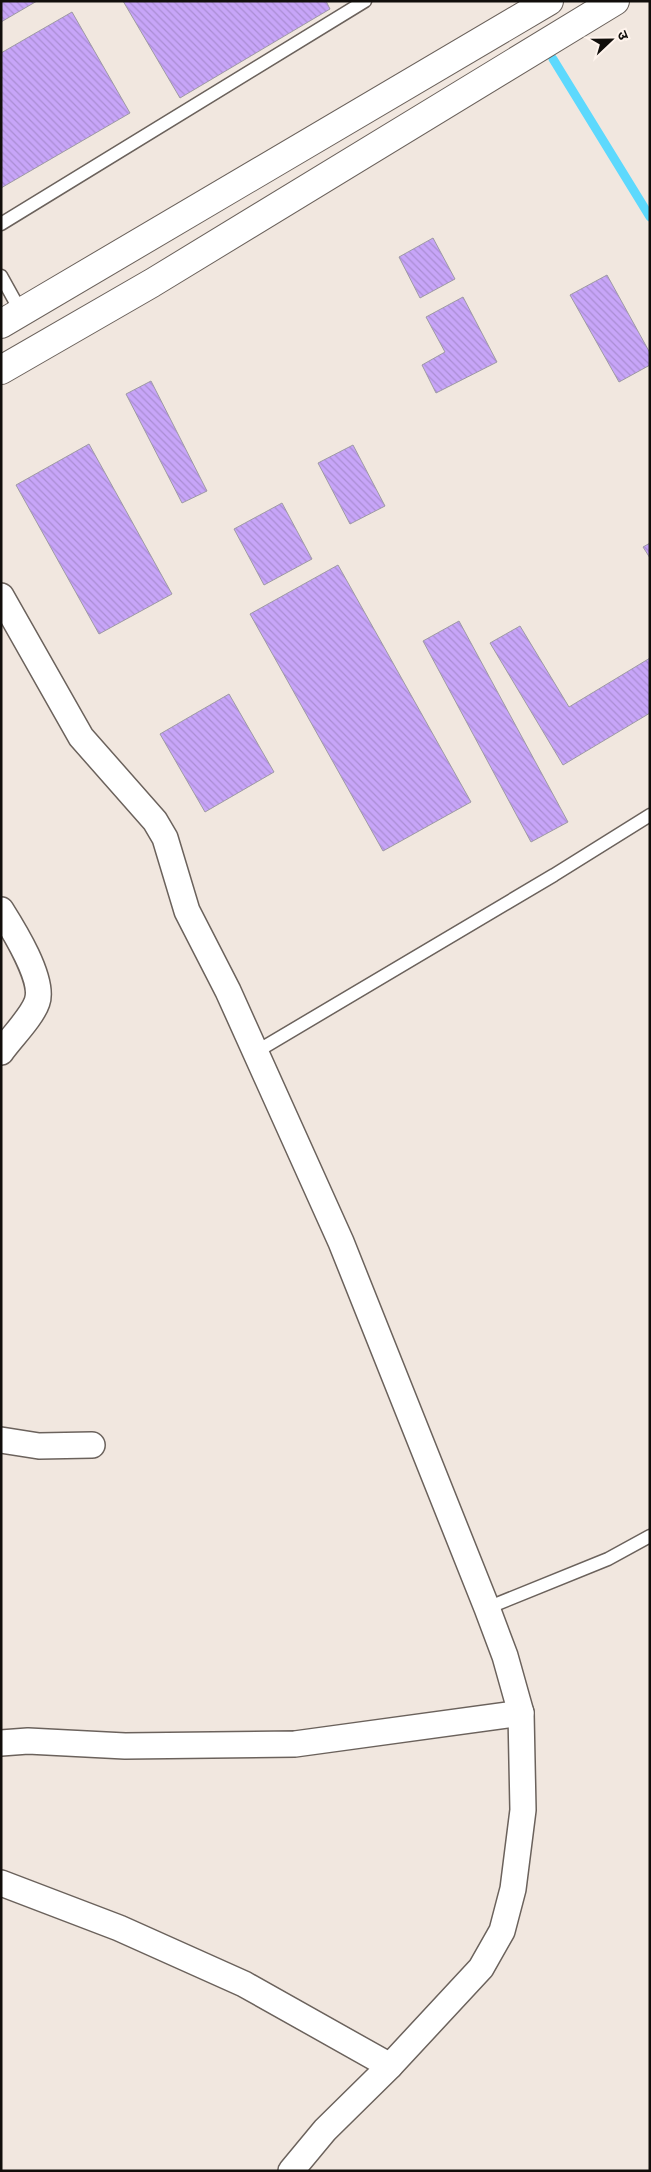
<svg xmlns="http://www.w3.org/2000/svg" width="651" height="2172" font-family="'Source Sans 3','Noto Sans Devanagari',sans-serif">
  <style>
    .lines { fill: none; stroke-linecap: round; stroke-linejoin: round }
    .stream { stroke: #5dd9fd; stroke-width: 9 }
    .building { fill: url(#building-back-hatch); stroke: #9e9aa4 }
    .service-casing { stroke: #6b625c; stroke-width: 15 }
    .minor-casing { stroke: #6b625c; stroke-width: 28 }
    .tertiary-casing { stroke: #6b625c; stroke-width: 30 }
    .service { stroke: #fff; stroke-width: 12 }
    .minor { stroke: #fff; stroke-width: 25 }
    .tertiary { stroke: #fff; stroke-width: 28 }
  </style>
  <defs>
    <pattern id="building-back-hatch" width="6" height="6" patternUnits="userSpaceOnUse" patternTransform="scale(1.25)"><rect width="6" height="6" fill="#c7a5f8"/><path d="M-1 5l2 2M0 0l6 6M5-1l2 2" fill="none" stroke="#aa8dd3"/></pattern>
  </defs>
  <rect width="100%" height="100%" fill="#f1e7df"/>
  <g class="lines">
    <polyline class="stream" points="553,59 650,217"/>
  </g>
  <g class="building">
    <polygon points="1,1 37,1 1,22"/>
    <polygon points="123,1 326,1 330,9 180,98"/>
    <polygon points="72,12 130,113 1,188 1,53"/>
    <polygon points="433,238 455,279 420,298 399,257"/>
    <polygon points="607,275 650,353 650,365 619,382 570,295"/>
    <polygon points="463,297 497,362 436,393 422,365 445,352 426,317"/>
    <polygon points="151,381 207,491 182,503 126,394"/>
    <polygon points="89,444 172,594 99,634 16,485"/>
    <polygon points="353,445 385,506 350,524 318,463"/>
    <polygon points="282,503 312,559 264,585 234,529"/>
    <polygon points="650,543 650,558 643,547"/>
    <polygon points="338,565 471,802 383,851 250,614"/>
    <polygon points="459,621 568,822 531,842 423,641"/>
    <polygon points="520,626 569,707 650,658 650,713 563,765 490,643"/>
    <polygon points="229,694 274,772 205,812 160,734"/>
  </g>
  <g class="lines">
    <defs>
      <g id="service">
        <polyline points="1,224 365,1"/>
        <polyline points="1,276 21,312"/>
        <polyline points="254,1053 554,875 650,815"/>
        <polyline points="487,1608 608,1559 650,1536"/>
      </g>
      <g id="minor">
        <polyline points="1,596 81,737 155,821 165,838 187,911 228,991 341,1242 487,1608 505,1656 521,1713 523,1810 513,1889 502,1931 481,1968 390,2066 325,2130 291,2171"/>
        <path d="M1,910C13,929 45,980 37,1002C32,1017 11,1038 1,1052"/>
        <polyline points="1,1440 39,1446 92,1445"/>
        <polyline points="1,1743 28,1741 125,1746 295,1744 521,1713"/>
        <polyline points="1,1883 119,1928 244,1984 390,2066"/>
      </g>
      <g id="tertiary">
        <polyline points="1,324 549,1"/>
        <polyline points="1,370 152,283 615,1"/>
      </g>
    </defs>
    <use href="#service" class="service-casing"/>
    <use href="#minor" class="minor-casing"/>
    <use href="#tertiary" class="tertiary-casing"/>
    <use href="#service" class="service"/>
    <use href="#minor" class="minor"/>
    <use href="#tertiary" class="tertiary"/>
  </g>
  <rect width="651" height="2172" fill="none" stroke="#110e0b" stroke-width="5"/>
  <g transform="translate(611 40) rotate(68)" stroke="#fff4ed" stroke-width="4" paint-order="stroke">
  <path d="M0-4L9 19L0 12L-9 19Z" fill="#110e0b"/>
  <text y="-8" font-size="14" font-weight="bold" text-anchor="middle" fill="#110e0b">उ</text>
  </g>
</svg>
